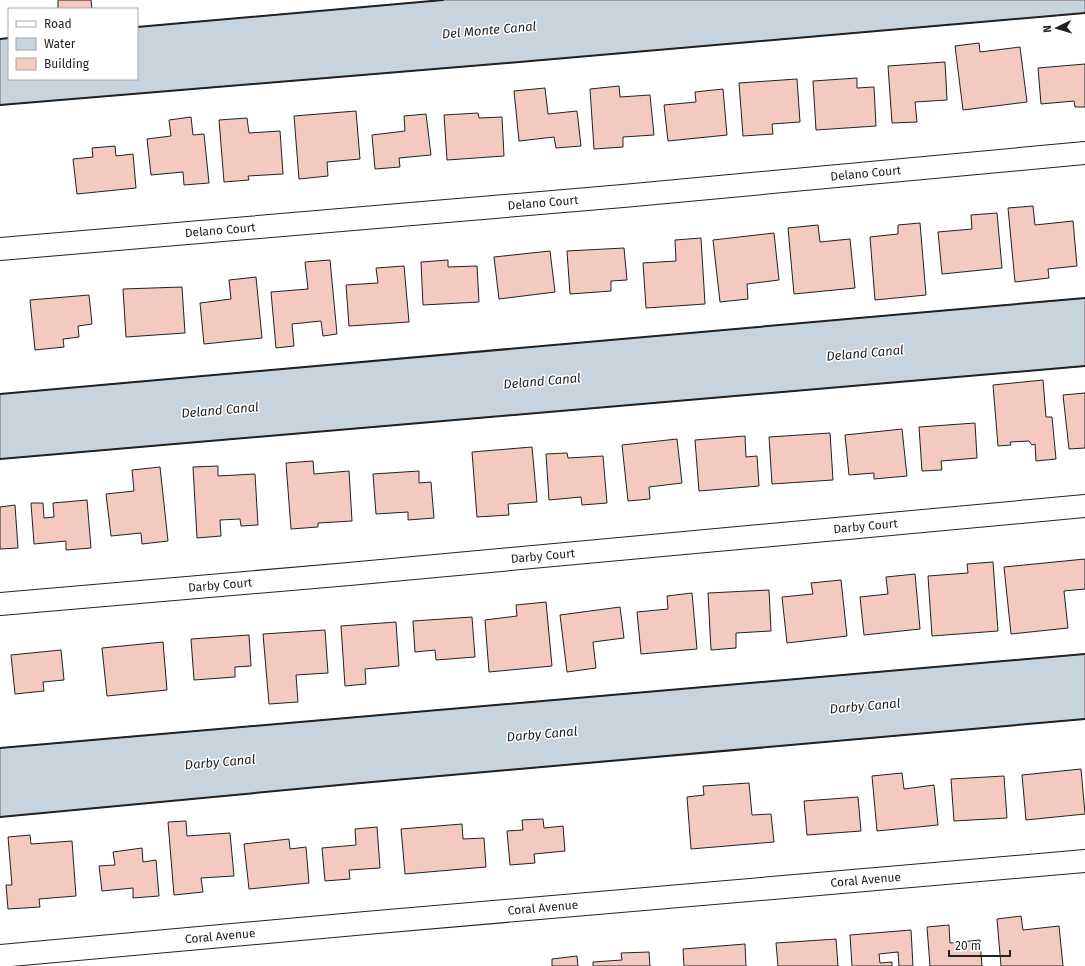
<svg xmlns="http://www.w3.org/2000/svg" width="1085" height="966" font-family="'Fira Sans',sans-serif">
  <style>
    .water { fill: #c7d3dd; stroke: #6f6f6f }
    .building { fill: #f3c9c0; stroke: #222 }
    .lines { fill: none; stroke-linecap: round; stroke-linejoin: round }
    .minor-casing { stroke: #222; stroke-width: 24 }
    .minor { stroke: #fff; stroke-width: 22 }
    .wall { stroke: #222; stroke-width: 2 }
    .labels { text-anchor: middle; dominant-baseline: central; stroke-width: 3; stroke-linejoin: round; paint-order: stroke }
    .street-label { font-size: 12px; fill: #222; stroke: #fff }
    .water-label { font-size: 13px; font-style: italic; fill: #222; stroke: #fff }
  </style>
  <rect width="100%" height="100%" fill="#fff"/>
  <g class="water">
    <polygon points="443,0 1085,0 1085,13 531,61 0,105 0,39 9,38 9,79 137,79 137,27"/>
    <polygon points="1085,298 1085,366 0,459 0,394"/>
    <polygon points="1085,654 1085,719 361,783 0,817 0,748"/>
  </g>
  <g class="building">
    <polygon points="58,0 91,0 92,9 58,9"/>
    <polygon points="979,43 980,52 1020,47 1027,102 963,110 955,46"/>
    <polygon points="945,62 947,100 915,102 917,122 892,123 888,66"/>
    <polygon points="1085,64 1085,107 1075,107 1074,101 1041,104 1038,68"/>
    <polygon points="857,78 857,88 874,87 876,126 816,130 813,81"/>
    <polygon points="797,79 800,122 772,124 773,134 743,136 739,83"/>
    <polygon points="619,86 620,97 650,95 654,135 623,137 623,147 594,149 590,89"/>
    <polygon points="545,88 548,114 577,111 581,146 556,148 554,137 519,141 514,91"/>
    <polygon points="723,89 727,135 668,141 664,105 696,102 695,92"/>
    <polygon points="356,111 360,159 327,162 328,176 299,179 294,116"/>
    <polygon points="478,113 479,118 502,117 504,156 447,160 444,115"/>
    <polygon points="426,114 431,155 399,158 400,167 375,169 372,135 405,131 404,116"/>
    <polygon points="191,117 193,135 204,134 209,183 184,185 183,172 151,175 147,139 171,136 169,120"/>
    <polygon points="247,118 249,133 280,131 283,174 248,176 249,180 224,182 219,120"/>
    <polygon points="115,146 116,156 133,154 136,188 77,194 73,159 93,157 92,148"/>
    <polygon points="1033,206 1035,225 1073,221 1077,266 1048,269 1049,278 1015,282 1008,208"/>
    <polygon points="997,213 1002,268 942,274 938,232 972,229 971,215"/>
    <polygon points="920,223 926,295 875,300 870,237 898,234 898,225"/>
    <polygon points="818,225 820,242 850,239 855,288 794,294 788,228"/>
    <polygon points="774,233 779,280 747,284 748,299 720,302 713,240"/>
    <polygon points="701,238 705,304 646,308 643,263 676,261 675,240"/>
    <polygon points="624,248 627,280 611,281 611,291 570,294 567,251"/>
    <polygon points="550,251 555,292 499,299 494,257"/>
    <polygon points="330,260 337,334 323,336 321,321 292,324 294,346 276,348 271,292 308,289 305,262"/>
    <polygon points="448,260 448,267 477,266 479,302 423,305 421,262"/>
    <polygon points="404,266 409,322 349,326 346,285 378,283 376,268"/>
    <polygon points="256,277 262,338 204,344 200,303 231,299 229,280"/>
    <polygon points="182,287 185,333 126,337 123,289"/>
    <polygon points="89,295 92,324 78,326 79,337 63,339 64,347 35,350 30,300"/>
    <polygon points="1043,380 1046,417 1052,417 1056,459 1036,461 1035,444 1032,445 1029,441 1010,442 1011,445 998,446 993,385"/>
    <polygon points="1085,393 1085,448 1069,449 1063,395"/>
    <polygon points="975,423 977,458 941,461 942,470 922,471 919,427"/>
    <polygon points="902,429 907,476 874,479 874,473 849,475 845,435"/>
    <polygon points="830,433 833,480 772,484 769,437"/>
    <polygon points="745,436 746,457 757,456 759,486 699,491 695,440"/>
    <polygon points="677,439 682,483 649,487 650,499 628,501 622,445"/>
    <polygon points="532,447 537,502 508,504 509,515 477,517 472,452"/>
    <polygon points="567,453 568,458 603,456 607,503 582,505 581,497 549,500 546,454"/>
    <polygon points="313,461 314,474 349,471 352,521 318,523 318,527 291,529 286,463"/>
    <polygon points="218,466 218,476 255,474 258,525 241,526 240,519 220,520 221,536 197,538 193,467"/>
    <polygon points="160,467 168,541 142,544 141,533 111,536 106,494 134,491 132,470"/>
    <polygon points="419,471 419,483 431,482 434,518 408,520 408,512 376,514 373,474"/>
    <polygon points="87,500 91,548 66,550 66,541 34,544 31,503 43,503 44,518 54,517 53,503"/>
    <polygon points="15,505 18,548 0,549 0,507"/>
    <polygon points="1085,559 1085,589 1064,591 1068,628 1011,634 1004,567"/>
    <polygon points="993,562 998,631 932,636 928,576 968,573 967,564"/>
    <polygon points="915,574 920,629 864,635 860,597 888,594 886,577"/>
    <polygon points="841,580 847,636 787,643 782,597 813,594 811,583"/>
    <polygon points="769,590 771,631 736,633 736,648 711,650 708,593"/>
    <polygon points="692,593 697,649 641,654 637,612 668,609 667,596"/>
    <polygon points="546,602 552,666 489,672 485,620 517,616 516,605"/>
    <polygon points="620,607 624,638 593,642 596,668 567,672 560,615"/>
    <polygon points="472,617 475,657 436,660 435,650 415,652 413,621"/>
    <polygon points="396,622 399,666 365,669 366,684 345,686 341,626"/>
    <polygon points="325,630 328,673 296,675 298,702 269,704 263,634"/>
    <polygon points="249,635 251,666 235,667 235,677 194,680 191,639"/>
    <polygon points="163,642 167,690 107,696 102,648"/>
    <polygon points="61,650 64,680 43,682 44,691 15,694 11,655"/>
    <polygon points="1081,769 1085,814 1026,820 1022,775"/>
    <polygon points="902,773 904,789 934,785 938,825 877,831 872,776"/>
    <polygon points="1004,776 1007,818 954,821 951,779"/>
    <polygon points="749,783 752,815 771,814 774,842 691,849 687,797 704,795 703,786"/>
    <polygon points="858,797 861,831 807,835 804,801"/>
    <polygon points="543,819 544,828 563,826 565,851 534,854 535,863 510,865 507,831 523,830 522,820"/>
    <polygon points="186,821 187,836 230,833 234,876 201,878 203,892 174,895 168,822"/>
    <polygon points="462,824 463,839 484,838 486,867 405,874 401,829"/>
    <polygon points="377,827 380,868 349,870 350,879 325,881 322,848 356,845 355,829"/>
    <polygon points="30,835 31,844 72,841 76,896 39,899 40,907 8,909 6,885 12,885 8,837"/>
    <polygon points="289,839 290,849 306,847 309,883 249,889 244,844"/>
    <polygon points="142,848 143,862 156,860 159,896 133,898 133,888 102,891 99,866 115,865 113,852"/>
    <polygon points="1021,916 1023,930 1059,926 1063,966 1001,966 997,919"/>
    <polygon points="949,925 950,943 980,940 982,966 930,966 927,927"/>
    <polygon points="911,930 913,966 899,966 898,952 879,954 880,963 892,962 892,966 852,966 850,935"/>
    <polygon points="836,939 838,966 778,966 776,943"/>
    <polygon points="745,944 746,966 684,966 683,949"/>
    <polygon points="649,952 650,966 593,966 593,962 622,960 621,953"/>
    <polygon points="577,956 578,966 552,966 552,959"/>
  </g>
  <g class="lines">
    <defs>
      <g id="minor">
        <path id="s1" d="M0,249L623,196L1085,153"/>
        <path id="s2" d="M0,604L349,574L1085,506"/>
        <path id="s3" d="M0,956L366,923L1085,861"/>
      </g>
    </defs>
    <use href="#minor" class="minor-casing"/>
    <use href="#minor" class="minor"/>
    <g class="wall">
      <polyline points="137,27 443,0"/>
      <polyline points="0,39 9,38"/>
      <polyline points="0,105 531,61 1085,13"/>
      <polyline points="0,394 1085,298"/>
      <polyline points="0,459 1085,366"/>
      <polyline points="0,748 1085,654"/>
      <polyline points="0,817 361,783 1085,719"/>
    </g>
  </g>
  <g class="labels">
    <g class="street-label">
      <text stroke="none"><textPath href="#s1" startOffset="869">Delano Court</textPath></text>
      <text stroke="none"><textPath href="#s1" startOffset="545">Delano Court</textPath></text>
      <text stroke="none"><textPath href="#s1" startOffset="221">Delano Court</textPath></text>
      <text stroke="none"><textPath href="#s2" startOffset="869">Darby Court</textPath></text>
      <text stroke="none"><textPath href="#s2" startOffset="545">Darby Court</textPath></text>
      <text stroke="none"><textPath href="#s2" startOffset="221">Darby Court</textPath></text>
      <text stroke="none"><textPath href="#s3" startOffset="869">Coral Avenue</textPath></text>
      <text stroke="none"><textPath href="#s3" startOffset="545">Coral Avenue</textPath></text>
      <text stroke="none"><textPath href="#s3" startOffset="221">Coral Avenue</textPath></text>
    </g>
    <g class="water-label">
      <text transform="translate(489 30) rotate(-5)">Del Monte Canal</text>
      <text transform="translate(865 353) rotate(-5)">Deland Canal</text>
      <text transform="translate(542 381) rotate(-5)">Deland Canal</text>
      <text transform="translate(220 410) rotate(-5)">Deland Canal</text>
      <text transform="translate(865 706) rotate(-5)">Darby Canal</text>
      <text transform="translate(542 734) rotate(-5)">Darby Canal</text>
      <text transform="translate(220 762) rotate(-5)">Darby Canal</text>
    </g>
  </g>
  <rect x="8" y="8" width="130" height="72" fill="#ffffff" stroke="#a7a7a7"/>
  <rect x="16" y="21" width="20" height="6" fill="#ffffff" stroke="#a7a7a7"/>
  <text x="44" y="28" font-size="12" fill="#222222">Road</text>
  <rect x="16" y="38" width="20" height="12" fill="#c7d3dd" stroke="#a7a7a7"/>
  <text x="44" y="48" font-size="12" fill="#222222">Water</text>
  <rect x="16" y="58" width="20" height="12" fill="#f3c9c0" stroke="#a7a7a7"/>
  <text x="44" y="68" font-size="12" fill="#222222">Building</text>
  <g transform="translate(1057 28) rotate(265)" stroke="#ffffff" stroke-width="3" paint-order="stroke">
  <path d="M0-3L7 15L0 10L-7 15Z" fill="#222222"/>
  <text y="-6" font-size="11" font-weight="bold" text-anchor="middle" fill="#222222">N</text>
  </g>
  <path d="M949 950v6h61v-6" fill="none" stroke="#222222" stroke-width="2"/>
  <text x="955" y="950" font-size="12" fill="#222222" stroke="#ffffff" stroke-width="3" paint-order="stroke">20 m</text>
</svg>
